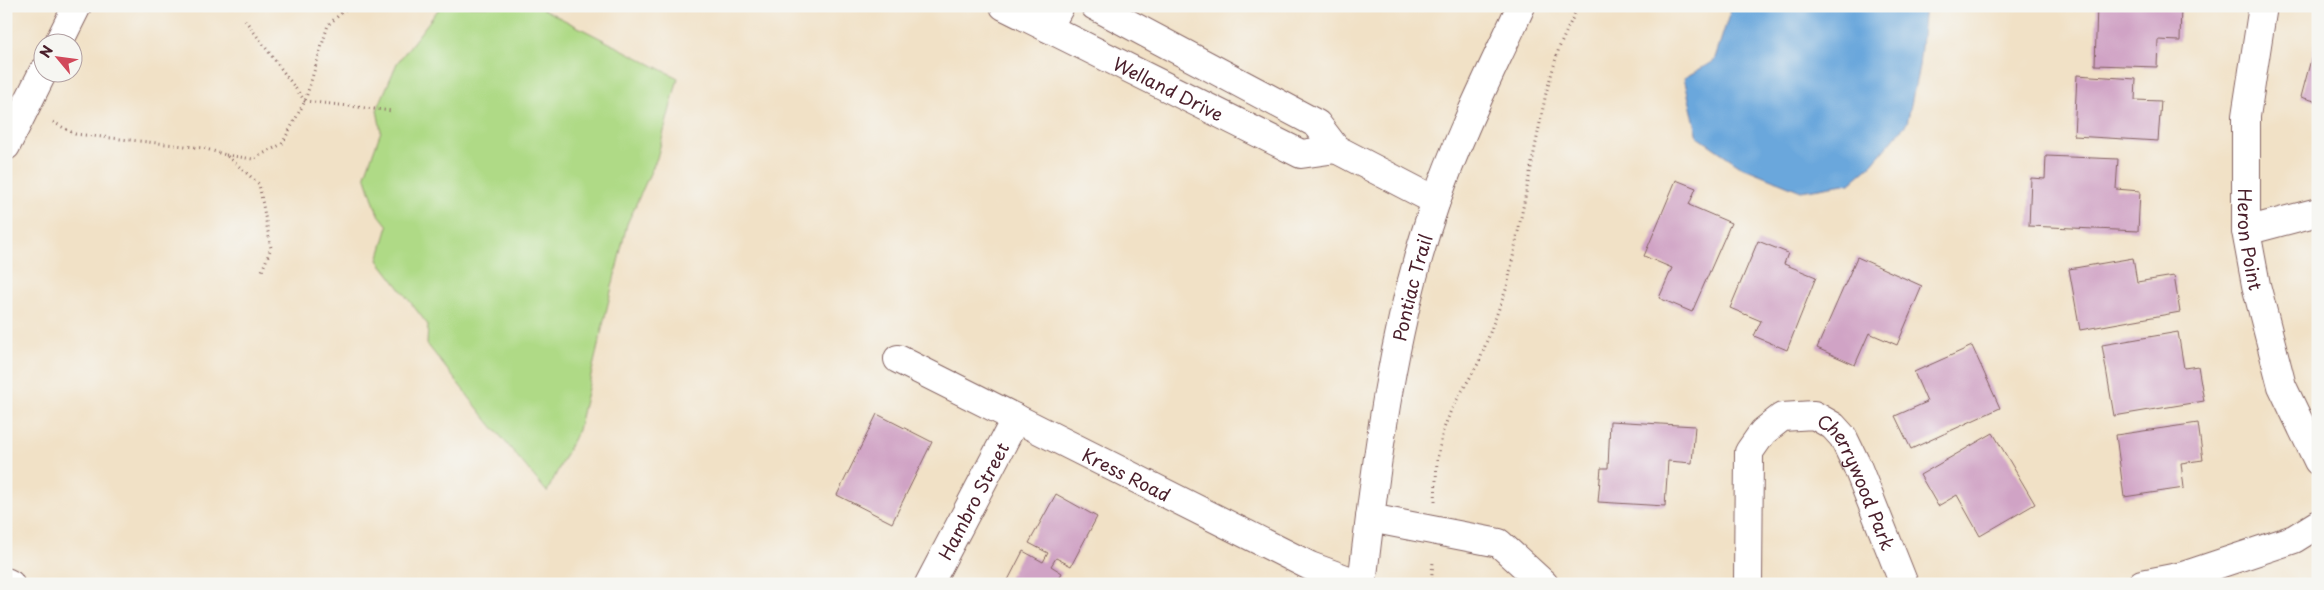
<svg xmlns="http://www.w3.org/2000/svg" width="2324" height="590" font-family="'Playpen Sans',sans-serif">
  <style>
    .green { fill: #afda86; stroke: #7c7c58 }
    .water { fill: #6aa7dc; stroke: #5a6384 }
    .building { fill: #d0a3c5 }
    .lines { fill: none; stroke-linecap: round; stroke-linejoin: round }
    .street-casing { stroke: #846361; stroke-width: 30 }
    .secondary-casing { stroke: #846361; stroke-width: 30 }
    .path { stroke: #846361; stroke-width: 3; stroke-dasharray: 1 4; stroke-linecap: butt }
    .street { stroke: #fff; stroke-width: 28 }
    .secondary { stroke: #fff; stroke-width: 28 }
    .labels { text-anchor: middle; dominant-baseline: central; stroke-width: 5; stroke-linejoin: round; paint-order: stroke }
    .street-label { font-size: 18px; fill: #4a1f2b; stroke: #f6f6f2 }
  </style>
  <rect width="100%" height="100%" fill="#f6f6f2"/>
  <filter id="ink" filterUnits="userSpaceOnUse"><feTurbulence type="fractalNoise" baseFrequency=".02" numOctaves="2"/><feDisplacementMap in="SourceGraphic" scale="10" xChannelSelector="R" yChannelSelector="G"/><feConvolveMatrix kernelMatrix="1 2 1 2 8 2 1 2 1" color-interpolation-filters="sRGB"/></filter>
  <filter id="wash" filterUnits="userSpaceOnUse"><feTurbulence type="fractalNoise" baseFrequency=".0096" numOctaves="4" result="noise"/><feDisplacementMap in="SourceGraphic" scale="20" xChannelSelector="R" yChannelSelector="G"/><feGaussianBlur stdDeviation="1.12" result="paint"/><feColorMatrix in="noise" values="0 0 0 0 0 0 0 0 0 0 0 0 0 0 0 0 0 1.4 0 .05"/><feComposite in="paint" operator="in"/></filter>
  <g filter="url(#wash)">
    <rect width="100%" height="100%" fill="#f1e1c6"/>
    <polygon class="green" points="441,6 537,6 678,78 657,158 627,224 578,430 547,492 487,420 427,344 428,325 378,260 388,226 377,212 365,175 381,131 377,110 397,63"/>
    <polygon class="water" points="1732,6 1925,6 1919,67 1907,123 1871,165 1850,183 1801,191 1742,167 1698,137 1684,78 1714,61"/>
    <g id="blocks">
      <g class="building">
        <polygon points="2097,6 2181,6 2180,41 2158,40 2157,67 2095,65"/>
        <polygon points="2317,37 2318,37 2318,102 2301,97"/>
        <polygon points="2077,75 2136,79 2135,100 2161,101 2158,141 2074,136"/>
        <polygon points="2046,156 2118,159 2116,189 2140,191 2138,231 2029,226 2031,178 2045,179"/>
        <polygon points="1676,180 1696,188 1689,205 1731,223 1692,312 1659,298 1672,268 1644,256"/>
        <polygon points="1758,241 1788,253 1784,264 1816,277 1787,350 1754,336 1761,321 1730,308"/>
        <polygon points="1857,257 1922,286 1897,345 1869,333 1855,365 1817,348"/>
        <polygon points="2133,258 2137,282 2174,276 2180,312 2080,330 2069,269"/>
        <polygon points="2178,332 2184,368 2198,366 2204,401 2114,416 2102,345"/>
        <polygon points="1972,346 2000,408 1911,449 1895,416 1927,402 1914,372"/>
        <polygon points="877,414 932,442 892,523 837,495"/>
        <polygon points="1610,421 1695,426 1692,463 1668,461 1665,506 1598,502 1601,468 1608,468"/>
        <polygon points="2198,423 2203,460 2181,463 2184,488 2124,497 2116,435"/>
        <polygon points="1993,433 2035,504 1980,536 1957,495 1938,506 1920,475"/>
        <polygon points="1056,494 1097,517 1071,566 1056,558 1051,566 1062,573 1056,584 1006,584 1023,551 1043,562 1048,553 1029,543"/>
      </g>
    </g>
  </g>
  <g filter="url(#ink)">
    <use href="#blocks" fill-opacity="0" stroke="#846361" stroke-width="1"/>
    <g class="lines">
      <defs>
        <g id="street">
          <path id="s1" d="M1004,6L1301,154L1336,149"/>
          <polyline points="1095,6 1317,124 1336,149 1436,201"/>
          <path id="s2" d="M2263,6L2246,116V231L2256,285L2282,386L2318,461"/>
          <polyline points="1048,28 1060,6"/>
          <polyline points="59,42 77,6"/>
          <polyline points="6,146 43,72"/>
          <polyline points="2246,231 2318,212"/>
          <path id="s3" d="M898,359L1310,566L1359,584"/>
          <polyline points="1370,518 1499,543 1544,584"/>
          <path id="s4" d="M929,584L1016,418"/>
          <path id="s5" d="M1748,584L1749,452L1763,432L1782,417L1814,415L1833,426L1843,437L1857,466L1904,584"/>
          <polyline points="2142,584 2183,576 2294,539 2318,524"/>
        </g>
        <g id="secondary">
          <polyline points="6,582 10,584"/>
          <path id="s6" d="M1362,584C1377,455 1393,324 1436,201C1459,134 1492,70 1521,6"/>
        </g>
      </defs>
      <use href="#street" class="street-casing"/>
      <use href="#secondary" class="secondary-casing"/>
      <g class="path">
        <polyline points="245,20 305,101 392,111"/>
        <polyline points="53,122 75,134 203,148 226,155 259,184 271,248 262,271"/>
        <polyline points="226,155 253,159 282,144 305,101 328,25 349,6"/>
        <polyline points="1435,501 1437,460 1443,431 1451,410 1479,362 1507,287 1546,93 1559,48 1578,6"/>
        <polyline points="1431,584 1433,562"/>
      </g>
      <use href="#street" class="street"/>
      <use href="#secondary" class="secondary"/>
    </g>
  </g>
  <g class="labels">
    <g class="street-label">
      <text stroke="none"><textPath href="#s1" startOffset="184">Welland Drive</textPath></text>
      <text stroke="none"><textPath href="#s2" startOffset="235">Heron Point</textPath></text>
      <text stroke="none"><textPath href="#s6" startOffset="301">Pontiac Trail</textPath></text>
      <text stroke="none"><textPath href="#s3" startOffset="256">Kress Road</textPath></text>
      <text stroke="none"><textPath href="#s5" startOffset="295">Cherrywood Park</textPath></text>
      <text stroke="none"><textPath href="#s4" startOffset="94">Hambro Street</textPath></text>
    </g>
  </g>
  <rect width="2324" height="590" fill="none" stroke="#f6f6f2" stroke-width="25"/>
  <g transform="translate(58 58) rotate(299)"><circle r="24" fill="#f6f6f2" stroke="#b1a0a2"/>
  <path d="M0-4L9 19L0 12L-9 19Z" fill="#d1495b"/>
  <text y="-8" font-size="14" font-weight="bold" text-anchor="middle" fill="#4a1f2b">N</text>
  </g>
</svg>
